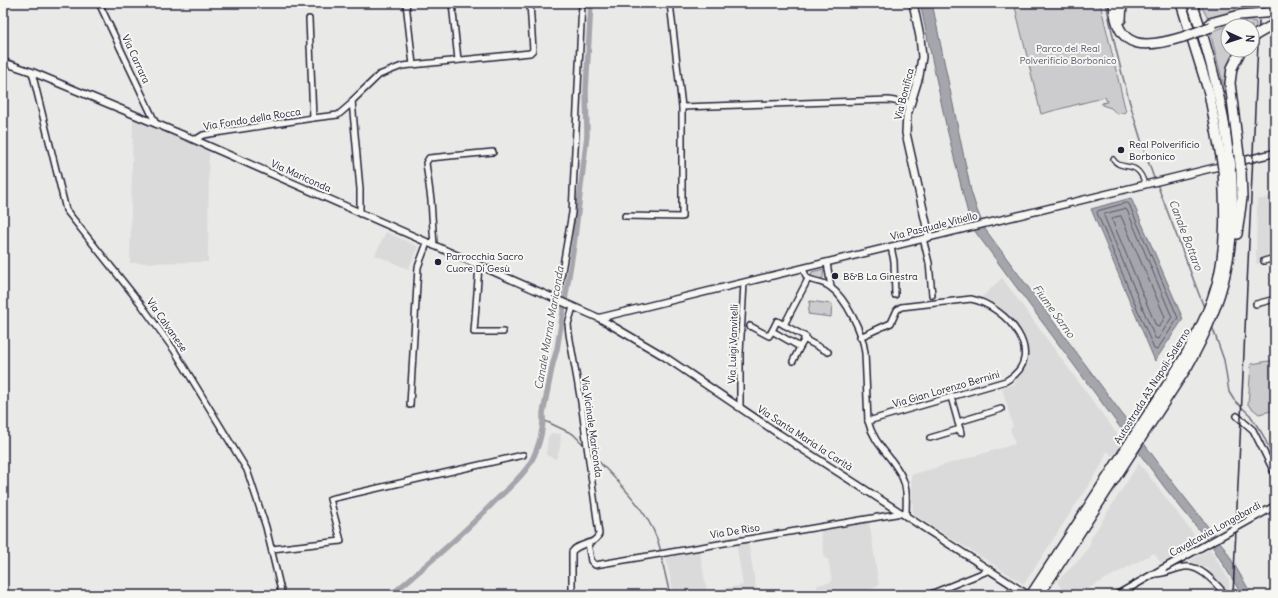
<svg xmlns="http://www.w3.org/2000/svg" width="1278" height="598" font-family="Delius,sans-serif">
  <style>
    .built { fill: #dadada }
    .green { fill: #ccccce; stroke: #777784 }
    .water { fill: #a5a5ac; stroke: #71717f }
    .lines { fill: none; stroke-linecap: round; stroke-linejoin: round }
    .shore { stroke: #565668; stroke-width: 1 }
    .stream { stroke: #71717f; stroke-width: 1.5 }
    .canal { stroke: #a5a5ac; stroke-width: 5.5 }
    .pedestrian-casing { stroke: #22223b; stroke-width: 6 }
    .minor-casing { stroke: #22223b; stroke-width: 8 }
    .tertiary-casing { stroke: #22223b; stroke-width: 9 }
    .secondary-casing { stroke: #22223b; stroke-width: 10 }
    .motorway-casing { stroke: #22223b; stroke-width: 12 }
    .pedestrian { stroke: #f6f6f2; stroke-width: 3.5 }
    .minor { stroke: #f6f6f2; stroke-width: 5 }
    .tertiary { stroke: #f6f6f2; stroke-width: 6 }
    .secondary { stroke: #f6f6f2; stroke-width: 7 }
    .motorway { stroke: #f6f6f2; stroke-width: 9 }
    .rail { stroke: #22223b; stroke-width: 1.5 }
    .tertiary-bridge-casing { stroke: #22223b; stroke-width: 9; stroke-linecap: butt }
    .motorway-bridge-casing { stroke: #22223b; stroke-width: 12; stroke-linecap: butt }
    .tertiary-bridge { stroke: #f6f6f2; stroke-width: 6 }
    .motorway-bridge { stroke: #f6f6f2; stroke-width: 9 }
    .poi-dot { fill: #22223b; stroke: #f6f6f2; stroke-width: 1.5 }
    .labels { text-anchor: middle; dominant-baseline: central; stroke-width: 4; stroke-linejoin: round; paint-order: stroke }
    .park-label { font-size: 10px; fill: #555567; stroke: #f6f6f2 }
    .street-label { font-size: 10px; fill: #22223b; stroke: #f6f6f2 }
    .poi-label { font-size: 10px; fill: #22223b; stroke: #f6f6f2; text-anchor: start }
    .water-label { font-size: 11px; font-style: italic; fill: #565668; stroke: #f6f6f2 }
  </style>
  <rect width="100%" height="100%" fill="#e9e9e7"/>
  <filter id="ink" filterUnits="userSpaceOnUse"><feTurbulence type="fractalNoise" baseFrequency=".025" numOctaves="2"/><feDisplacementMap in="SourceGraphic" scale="8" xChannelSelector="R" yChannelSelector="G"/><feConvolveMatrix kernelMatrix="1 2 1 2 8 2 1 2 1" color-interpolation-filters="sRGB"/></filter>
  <g filter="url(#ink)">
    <g class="built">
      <polygon points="133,117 209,151 208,262 130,263"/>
      <polygon points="1275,196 1275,260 1256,264 1257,200"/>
      <polygon points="386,232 419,247 408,269 375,255"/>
      <polygon points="1002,278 1123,442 1112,456 1107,451 1101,466 1024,584 913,514 911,475 1015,444 1010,428 1013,427 1002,388 1015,384 1015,382 1026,367 1030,357 1027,342 1016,324 982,297"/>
      <polygon points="550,433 561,434 560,448 556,459 546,455 548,436 550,436"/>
      <polygon points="1139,463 1199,541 1161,563 1154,553 1076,595 1065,595 1057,581 1080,559 1090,545 1091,538"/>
      <polygon points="869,521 879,586 865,591 865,595 818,595 817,585 832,582 828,559 825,559 820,529"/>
      <polygon points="748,540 757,595 674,595 665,553 699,548 707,591 743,585 736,543"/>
      <polygon points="1210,549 1229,580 1229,591 1210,574 1209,569 1189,561"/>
    </g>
    <g class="green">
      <polygon points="1014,3 1100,3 1126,112 1117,114 1111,108 1102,105 1102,103 1107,102 1105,97 1041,114"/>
      <polygon points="1200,3 1271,3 1275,5 1275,11 1209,21"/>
      <path d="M1250,21L1256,22V32L1252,35V26H1228V50H1238L1226,95L1210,32C1223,27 1236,23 1250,21Z"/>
      <polygon points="824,269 823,278 819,279 811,277 812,272"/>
      <polygon points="810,301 832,304 831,317 808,314"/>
      <polygon points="1275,360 1275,410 1259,414 1248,405 1251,364"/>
    </g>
    <g class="water">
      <polygon points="920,3 932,3 971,191 977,210 985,229 1174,484 1224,547 1252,595 1242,595 1212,546 1165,488 974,230 969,218 946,125"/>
      <polygon points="1131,198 1183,319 1155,361 1091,209"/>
    </g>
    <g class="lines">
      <g class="shore">
        <polygon points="1127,203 1129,204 1178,318 1157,350 1154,349 1097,213 1098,211"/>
        <polygon points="1124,209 1127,210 1172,317 1158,339 1155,338 1104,216 1105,214"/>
        <polygon points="1121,216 1165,317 1159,327 1156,326 1112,220 1113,218"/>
      </g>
      <g class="stream">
        <path d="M1106,3C1118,64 1134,123 1155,181"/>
        <polyline points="1157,184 1205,310"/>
        <polyline points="1212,326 1224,360 1229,392 1234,400 1250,415 1263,435 1275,461"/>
        <polyline points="543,420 573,434 585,446"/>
        <path d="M590,452C617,482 652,511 661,552"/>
        <polyline points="661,556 670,595"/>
      </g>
      <path class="canal" d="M391,595C427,565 462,535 495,501C506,491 518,480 527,468C537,454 544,431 543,413L553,363L557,349L574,245L587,135L586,90L591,3"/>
      <defs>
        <path id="pedestrian" d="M1113,159C1121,173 1138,157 1145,185"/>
        <g id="minor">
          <polyline points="99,3 156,124"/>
          <polyline points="406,3 413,65"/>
          <polyline points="452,3 458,60"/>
          <polyline points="32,72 66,210 140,303 174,350 247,470 266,527 282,595"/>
          <polyline points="682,107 889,100 910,104"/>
          <polyline points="313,118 338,115 352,103"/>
          <polyline points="195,140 203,135 313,118 309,19"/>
          <polyline points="360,214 360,189 352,101 379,75 402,66 530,53 533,50 530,3"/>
          <polyline points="625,216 682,217 682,107 670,3"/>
          <polyline points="923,238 929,263 932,295"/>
          <polyline points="434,246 431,200 426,163 429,158 493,152"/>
          <polyline points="891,247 894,261 895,295"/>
          <polyline points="1264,261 1275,258"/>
          <polyline points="827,263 831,287"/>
          <polyline points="479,266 474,332 503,332"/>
          <path d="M803,269L807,278C814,282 823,281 830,287C846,298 863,333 865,353L868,421C874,445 893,457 902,477C908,489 906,503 906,515"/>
          <polyline points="557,300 572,213 582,3"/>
          <polyline points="1256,304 1275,299"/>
          <polygon points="777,321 806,337 800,347 772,331"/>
          <polyline points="784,325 808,279"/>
          <polyline points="750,326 769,336 772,331"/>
          <path d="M860,337L891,323L897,310L901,307L971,299C1004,305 1051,355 1006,381L868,421"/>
          <polyline points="804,339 828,352"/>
          <polyline points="793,361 800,347"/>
          <polyline points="951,397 961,433"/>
          <polyline points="410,405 418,267 427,243"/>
          <polyline points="740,406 740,353 744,283"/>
          <polyline points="1237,416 1253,430 1275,474"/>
          <polyline points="958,422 1001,409"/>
          <polyline points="930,438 960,429"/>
          <polyline points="588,543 591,561 595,565 902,513"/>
          <polyline points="272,549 341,541 330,499 523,455"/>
          <path d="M1154,574C1167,574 1172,569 1184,567C1200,564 1216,584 1226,595"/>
          <path d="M572,595V552C578,542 595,546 599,534L581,402L569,334L568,324L573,307"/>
          <polyline points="928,595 990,570"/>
        </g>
        <g id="tertiary">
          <polyline points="3,62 32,72 195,140 599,318 662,355 776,432 1028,595"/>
          <polyline points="1237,162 1275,153"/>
          <polyline points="599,318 1225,165"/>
          <polyline points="1117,595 1164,568"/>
        </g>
        <polyline id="secondary" points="913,3 920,37 922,57 919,76 907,115 906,133 929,236"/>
        <g id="motorway">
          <path d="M1114,3C1116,52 1147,48 1183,37"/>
          <polyline points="1181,3 1209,93 1222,162"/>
          <path d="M1192,3C1210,54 1223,107 1230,160"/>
          <polyline points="1121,19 1122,3"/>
          <polyline points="1210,23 1240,15 1275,12"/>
          <polyline points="1237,234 1242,198 1241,171"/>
          <path d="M1031,595C1067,540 1103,485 1138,430C1168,383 1202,338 1217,284C1227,247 1225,207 1223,169"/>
          <path d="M1039,595L1187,367C1226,299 1237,245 1231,167"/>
        </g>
      </defs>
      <use href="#pedestrian" class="pedestrian-casing"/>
      <use href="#minor" class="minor-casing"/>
      <use href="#tertiary" class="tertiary-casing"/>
      <use href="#secondary" class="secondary-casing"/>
      <use href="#motorway" class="motorway-casing"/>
      <use href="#pedestrian" class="pedestrian"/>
      <use href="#minor" class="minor"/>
      <use href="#tertiary" class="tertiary"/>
      <use href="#secondary" class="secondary"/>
      <use href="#motorway" class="motorway"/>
      <polyline class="rail" points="1233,595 1259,21"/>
      <defs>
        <polyline id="tertiary-bridge" points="1164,568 1275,506"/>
        <g id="motorway-bridge">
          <polyline points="1183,37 1211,27"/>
          <polyline points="1252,37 1275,24"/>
          <polyline points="1241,50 1232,68 1230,83 1241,171"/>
          <polyline points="1230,160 1231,167"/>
          <polyline points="1222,162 1223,169"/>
        </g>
      </defs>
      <use href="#tertiary-bridge" class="tertiary-bridge-casing"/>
      <use href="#motorway-bridge" class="motorway-bridge-casing"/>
      <use href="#tertiary-bridge" class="tertiary-bridge"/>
      <use href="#motorway-bridge" class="motorway-bridge"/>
    </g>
  </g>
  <g class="poi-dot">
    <circle cx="1121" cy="150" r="4"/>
    <circle cx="438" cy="262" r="4"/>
    <circle cx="835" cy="276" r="4"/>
  </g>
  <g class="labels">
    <g class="park-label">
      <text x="1068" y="48">Parco del Real<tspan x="1068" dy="12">Polverificio Borbonico</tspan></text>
    </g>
    <g class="street-label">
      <text transform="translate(136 59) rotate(65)">Via Carrara</text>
      <text transform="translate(904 94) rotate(-76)">Via Bonifica</text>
      <text transform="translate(252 119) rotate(-9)">Via Fondo della Rocca</text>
      <text transform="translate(301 176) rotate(24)">Via Mariconda</text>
      <text transform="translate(934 226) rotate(-14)">Via Pasquale Vitiello</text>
      <text transform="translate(167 325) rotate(55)">Via Calvanese</text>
      <text transform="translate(733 344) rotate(-88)">Via Luigi Vanvitelli</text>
      <text transform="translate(1152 386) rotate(-58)">Autostrada A3 Napoli-Salerno</text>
      <text transform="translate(946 389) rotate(-16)">Via Gian Lorenzo Bernini</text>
      <text transform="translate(592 427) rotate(82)">Via Vicinale Mariconda</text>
      <text transform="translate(805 438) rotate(33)">Via Santa Maria la Carità</text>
      <text transform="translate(1215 529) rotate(-29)">Cavalcavia Longobardi</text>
      <text transform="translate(735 531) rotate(-9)">Via De Riso</text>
    </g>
    <g class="poi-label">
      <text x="1129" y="144">Real Polverificio<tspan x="1129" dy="12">Borbonico</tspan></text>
      <text x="446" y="256">Parrocchia Sacro<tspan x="446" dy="12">Cuore Di Gesù</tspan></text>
      <text x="843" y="276">B&amp;B La Ginestra</text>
    </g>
    <g class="water-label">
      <text transform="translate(1186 235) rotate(69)">Canale Bottaro</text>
      <text transform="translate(1054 311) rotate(54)">Fiume Sarno</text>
      <text transform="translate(549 328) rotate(-80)">Canale Marna Mariconda</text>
    </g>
  </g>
  <rect width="1278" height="598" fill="none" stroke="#f6f6f2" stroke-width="16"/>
  <rect x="8" y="8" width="1262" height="582" fill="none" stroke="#22223b" stroke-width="1.5" filter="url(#ink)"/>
  <g transform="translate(1240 38) rotate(93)"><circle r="19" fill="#f6f6f2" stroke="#a1a1a9"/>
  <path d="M0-3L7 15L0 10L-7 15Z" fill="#22223b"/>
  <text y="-6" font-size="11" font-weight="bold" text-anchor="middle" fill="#22223b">N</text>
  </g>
</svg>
